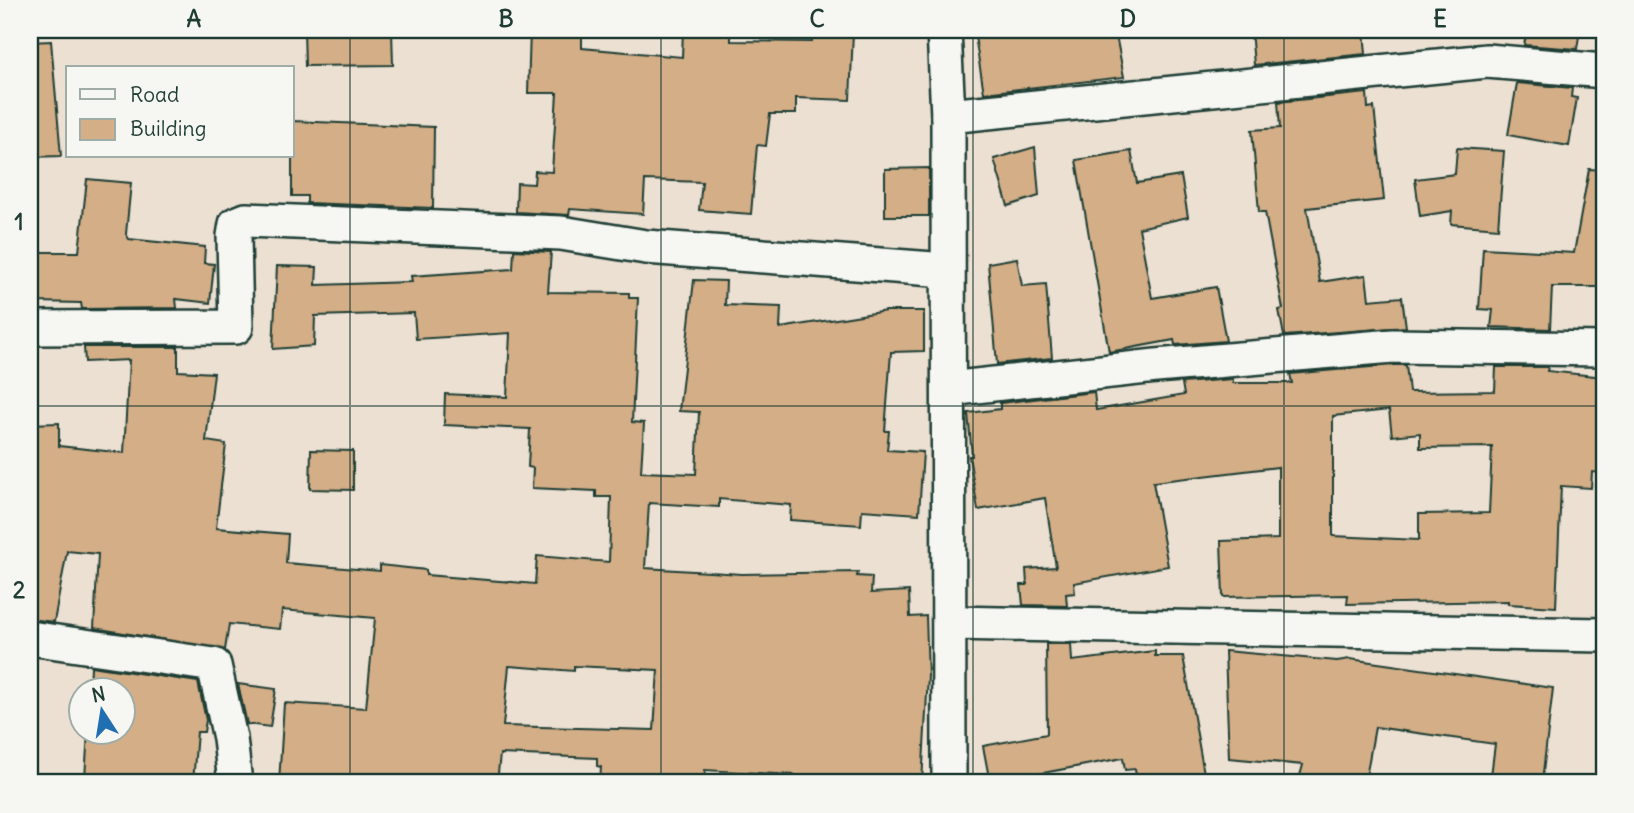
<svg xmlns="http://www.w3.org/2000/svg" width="1634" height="813" font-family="Delius,sans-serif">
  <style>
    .building { fill: #d4ae86; stroke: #1f3d34; stroke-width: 2; fill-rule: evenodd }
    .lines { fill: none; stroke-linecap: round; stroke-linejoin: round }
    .minor-casing { stroke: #1f3d34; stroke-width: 38 }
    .minor { stroke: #f6f6f2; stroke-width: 33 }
    .grid { fill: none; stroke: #1f3d34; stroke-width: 2; stroke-opacity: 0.55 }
    .neatline { fill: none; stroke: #1f3d34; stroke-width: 2.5 }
    .grid-label { font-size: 23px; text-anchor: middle; font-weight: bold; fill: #1f3d34 }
  </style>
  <rect width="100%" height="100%" fill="#ece0d2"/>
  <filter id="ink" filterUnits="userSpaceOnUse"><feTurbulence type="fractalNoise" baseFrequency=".0143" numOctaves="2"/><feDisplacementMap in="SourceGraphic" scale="14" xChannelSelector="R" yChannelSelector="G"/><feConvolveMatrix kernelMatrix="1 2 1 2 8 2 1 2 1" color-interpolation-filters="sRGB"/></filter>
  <g filter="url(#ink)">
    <g class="building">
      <polygon points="304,30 392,30 393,65 305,66"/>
      <polygon points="530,30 582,30 582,48 682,57 683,30 731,30 731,41 812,42 812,30 853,32 850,100 796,98 796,114 770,114 766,146 757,145 751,214 699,210 702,182 645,180 643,214 570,209 569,215 516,212 517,183 534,184 535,171 552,172 557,93 528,93"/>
      <polygon points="974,30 1115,30 1124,77 984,93"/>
      <polygon points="1251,30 1364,30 1366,54 1254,65"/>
      <polygon points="1527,30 1580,30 1577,49 1524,45"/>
      <polygon points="51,41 61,156 30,157 30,42"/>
      <polygon points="1517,83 1572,88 1571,97 1577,98 1569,146 1508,135"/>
      <polygon points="1367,93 1368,108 1374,107 1384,200 1307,208 1320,282 1366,275 1369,300 1402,297 1406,327 1284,336 1279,310 1283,309 1265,212 1259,212 1252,130 1280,128 1278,102"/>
      <polygon points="292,121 434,127 433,208 307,203 307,196 292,196"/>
      <polygon points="1035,147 1039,196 1008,206 994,159"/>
      <polygon points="1457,148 1504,151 1498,228 1451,224 1452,211 1420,216 1415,179 1455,174"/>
      <polygon points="1131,151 1137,183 1181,176 1188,217 1139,228 1152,298 1216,287 1226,341 1175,345 1174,340 1109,352 1076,160"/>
      <polygon points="929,168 929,216 885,216 885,169"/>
      <polygon points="1589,169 1604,170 1604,287 1552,287 1550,329 1491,327 1493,310 1479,309 1483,248 1574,253"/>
      <polygon points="87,179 131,183 126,234 129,239 205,247 204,263 214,264 210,303 176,299 177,308 82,309 81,303 37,302 36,252 79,252"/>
      <path d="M514,250L551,252L548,292L629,293V298H638L632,422L644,423L641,472L696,474L699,412L679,411L694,280L726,281L725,305L781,307L780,328L886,311H924V351L891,352L885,431H889L887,450L923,452L919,514L862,510L861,525L790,520L791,505L719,499V507L649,503L645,568L742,574L858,572L857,576L872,577L871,593L909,591L910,617L926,616L928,676L922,783H795V775L705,770L704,783H600L601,767L597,766V758L500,754L497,783H389L337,778V783H279L284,703L366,708L375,618L282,610L280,629L229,624L225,650L94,628L98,554L67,551L54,622L30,619V424L59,423V446L124,453L129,360L85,362L84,347H178V371L214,373L206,441L226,444L216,528L288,534L286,563L380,571V565L426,570V575L535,584L537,556L609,562L611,497H596V491L532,488L533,468L528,467L530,429L444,425L445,394L507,397L510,333L416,339L414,313L315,316L314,346L273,349L277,266L317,267L316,285L412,282L411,276L513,269ZM509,666L574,671V666L658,670L654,730L503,726Z"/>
      <polygon points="1017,258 1022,286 1046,284 1052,358 997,364 988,263"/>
      <path d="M1394,365H1406L1409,392L1495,391L1496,367H1548L1547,371L1604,377L1602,473L1592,472L1591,488L1561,486L1556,607L1508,604V601L1347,604L1348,595L1223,597L1221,541L1278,539V467L1153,482L1168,566L1074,583L1075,593L1066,594L1067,606L1023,605L1021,585H1027L1026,569L1056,567L1045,498L978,510L969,456H972L968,413L1000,409V403L1094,392L1096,410L1184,395L1182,383L1233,379V383H1292L1290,374ZM1389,410L1392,436L1420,433V448L1492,447L1489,513L1419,514V540L1333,536V416Z"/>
      <polygon points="311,450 353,451 353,490 310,489"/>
      <polygon points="1046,644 1071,644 1072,661 1155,651 1155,656 1183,656 1205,779 1189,779 1189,783 1137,783 1135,769 1125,770 1123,758 990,783 983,746 1047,734"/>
      <polygon points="1225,651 1337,661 1350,659 1553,688 1542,781 1491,776 1495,744 1375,727 1365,783 1298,783 1303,765 1229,758"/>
      <polygon points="91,666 198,682 206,720 204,732 197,732 193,783 85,778 88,732 122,732 122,690 90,690"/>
      <polygon points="238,684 276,689 270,727 247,724"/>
    </g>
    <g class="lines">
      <defs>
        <g id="minor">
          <polyline points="944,30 948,116 949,783"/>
          <polyline points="948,116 1487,61 1604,71"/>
          <polyline points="30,328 236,327 234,236 236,224 246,220 561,233 646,247 946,270"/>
          <polyline points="949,389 1156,366 1393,346 1604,349"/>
          <polyline points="951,623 1604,635"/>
          <polyline points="30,638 214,665 230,738 235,783"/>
        </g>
      </defs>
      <use href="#minor" class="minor-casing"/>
      <use href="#minor" class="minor"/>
    </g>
  </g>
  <path class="grid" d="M350,30V783M661,30V783M973,30V783M1284,30V783M30,406H1604"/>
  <rect width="1634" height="813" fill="none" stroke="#f6f6f2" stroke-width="77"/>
  <rect x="66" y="66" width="228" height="91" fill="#f6f6f2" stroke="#a0aca6" stroke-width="2"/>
  <rect x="80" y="89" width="35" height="10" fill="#f6f6f2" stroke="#a0aca6" stroke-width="2"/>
  <text x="130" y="102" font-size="21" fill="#1f3d34">Road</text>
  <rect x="80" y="119" width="35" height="21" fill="#d4ae86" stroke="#a0aca6" stroke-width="2"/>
  <text x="130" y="136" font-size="21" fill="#1f3d34">Building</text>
  <g transform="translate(102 711) rotate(348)"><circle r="33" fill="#f6f6f2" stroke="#a0aca6" stroke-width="2"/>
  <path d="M0-5L12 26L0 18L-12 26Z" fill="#1f6fb2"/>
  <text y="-10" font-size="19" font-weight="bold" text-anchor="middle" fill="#1f3d34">N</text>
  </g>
  <rect x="38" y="38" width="1558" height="736" class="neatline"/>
  <g class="grid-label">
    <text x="194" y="27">A</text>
    <text x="506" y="27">B</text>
    <text x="817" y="27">C</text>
    <text x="1128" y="27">D</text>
    <text x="1440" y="27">E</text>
    <text x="19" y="230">1</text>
    <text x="19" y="598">2</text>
  </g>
</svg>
